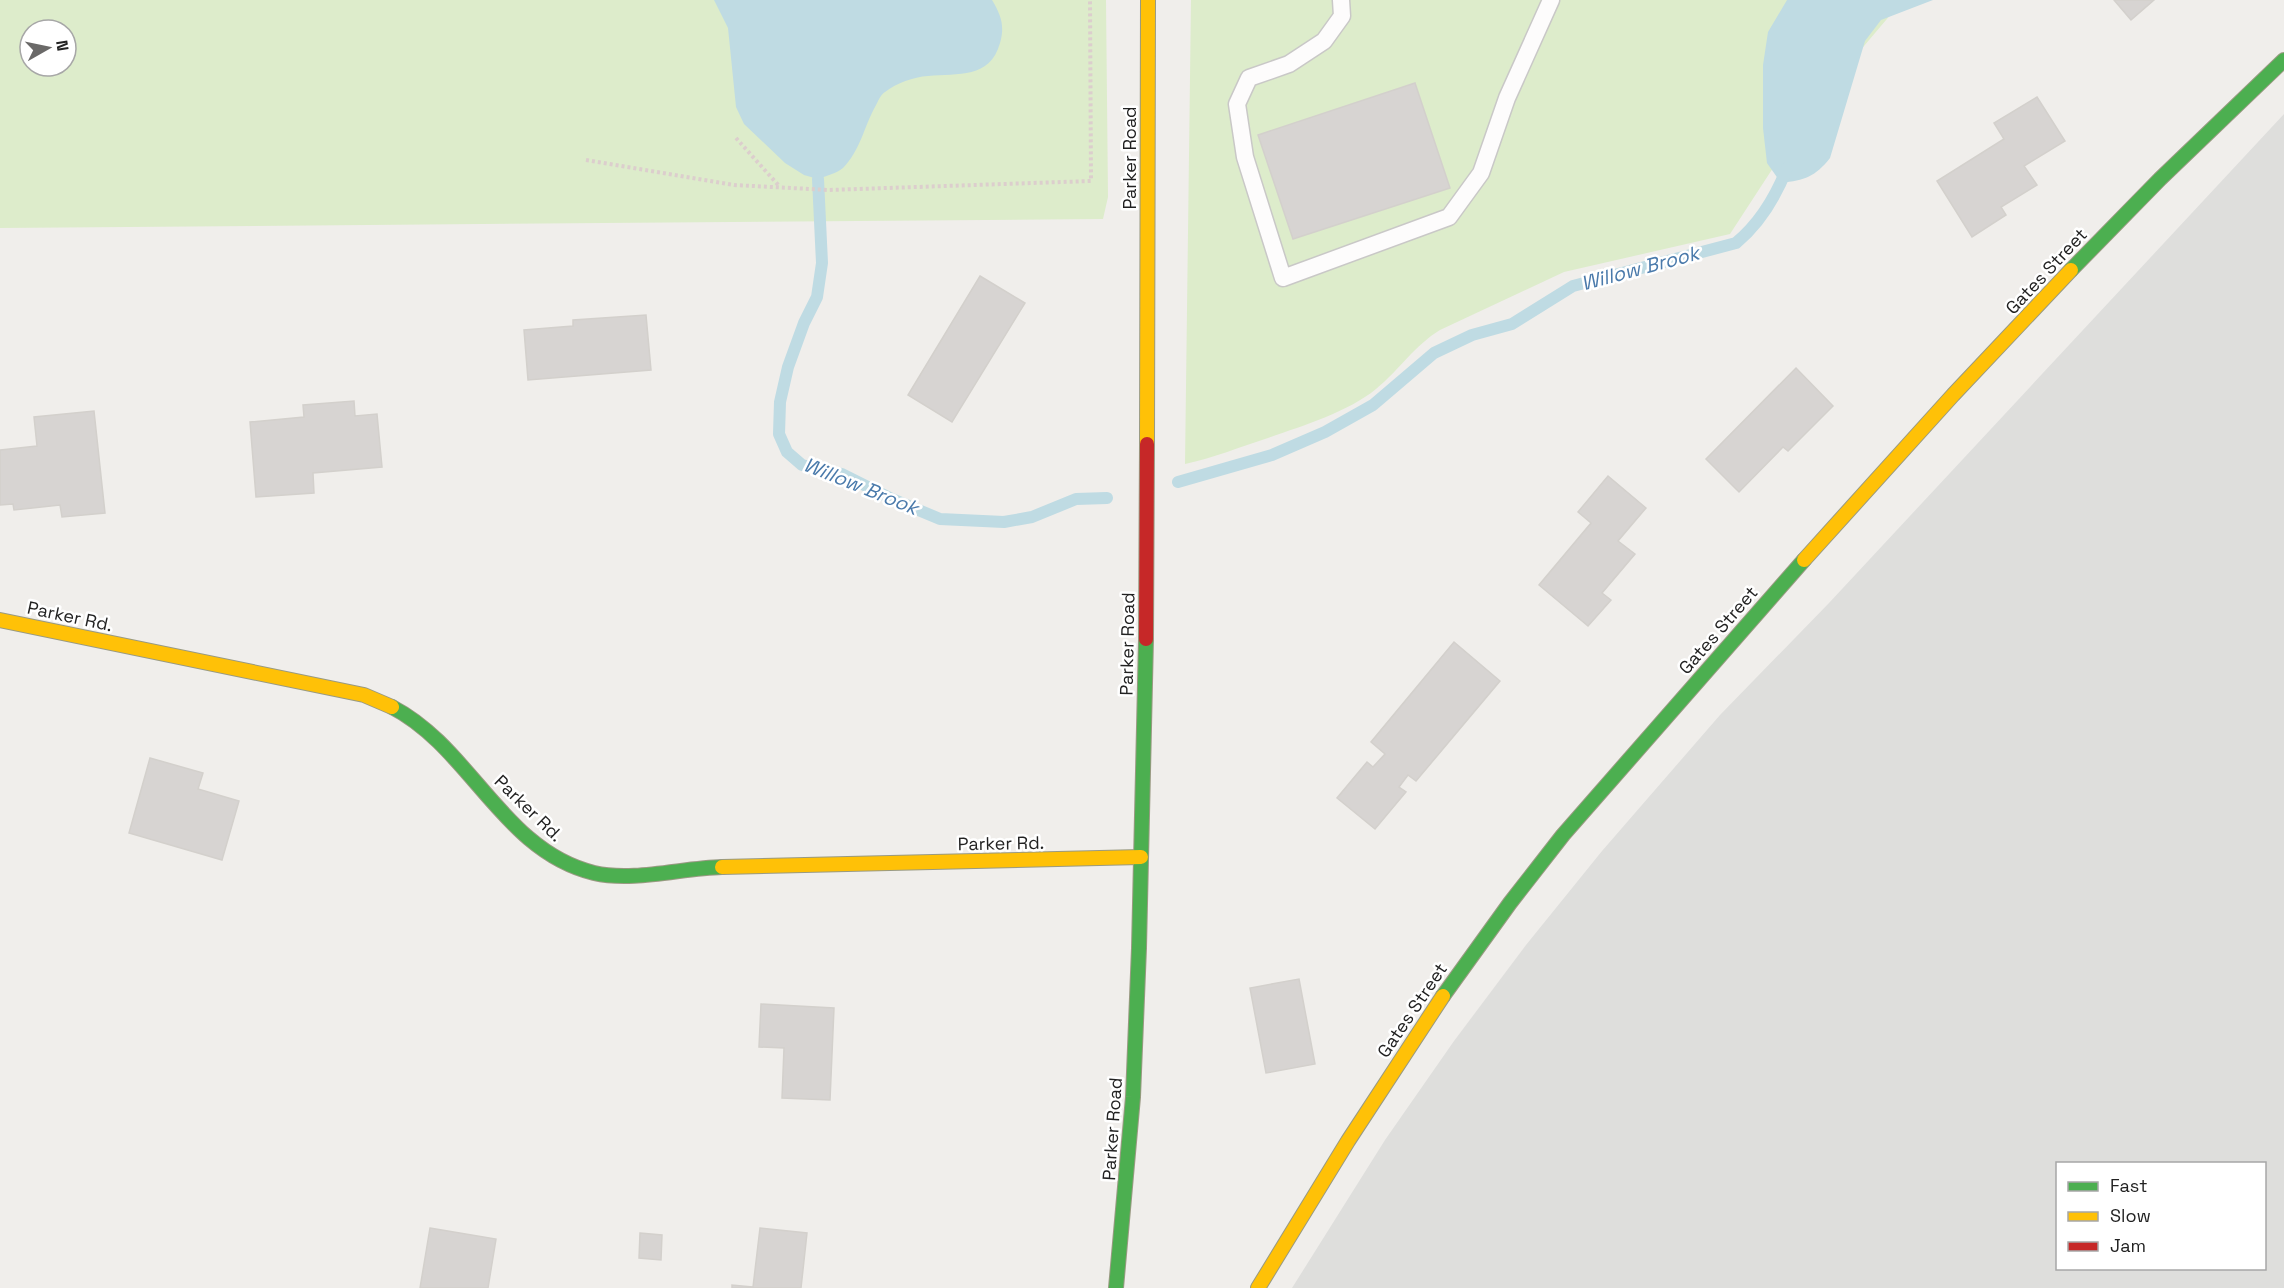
<svg xmlns="http://www.w3.org/2000/svg" width="2284" height="1288" font-family="'Space Grotesk',sans-serif">
  <style>
    .religious { fill: #dededc; fill-rule: evenodd }
    .grass { fill: #ddeccb; fill-rule: evenodd }
    .water { fill: #bfdbe3 }
    .lines { fill: none; stroke-linecap: round; stroke-linejoin: round }
    .stream { stroke: #bfdbe3; stroke-width: 12 }
    .building { fill: #d7d4d2; stroke: #d3d0cc; stroke-width: 1.5 }
    .lane-casing { stroke: #c9c8c7; stroke-width: 19 }
    .fast-casing { stroke: #999a82; stroke-width: 16 }
    .slow-casing { stroke: #999a82; stroke-width: 16 }
    .jam-casing { stroke: #999a82; stroke-width: 16 }
    .path { stroke: #dccecd; stroke-width: 4; stroke-dasharray: 3 3; stroke-linecap: butt }
    .lane { stroke: #fdfcfc; stroke-width: 16 }
    .fast { stroke: #4caf50; stroke-width: 14 }
    .slow { stroke: #ffc107; stroke-width: 14 }
    .jam { stroke: #c62828; stroke-width: 14 }
    .labels { text-anchor: middle; dominant-baseline: central; stroke-width: 5; stroke-linejoin: round; paint-order: stroke }
    .street-label { font-size: 18px; fill: #222; stroke: #fff }
    .water-label { font-size: 20px; font-style: italic; fill: #4a7aab; stroke: #fff }
  </style>
  <rect width="100%" height="100%" fill="#f0eeeb"/>
  <path class="religious" d="M2284,114V1288H1292L1385,1140L1454,1041L1526,945L1602,851L1720,715L1829,603ZM2058,1164H2264V1268H2058Z"/>
  <g class="grass">
    <path d="M0,0H1106L1108,197L1103,219L0,228ZM30,30H66V66H30Z"/>
    <path d="M1191,0H1903L1814,105L1730,234L1564,272L1440,330C1415,345 1399,370 1376,389C1348,412 1302,426 1268,438C1240,447 1213,458 1185,464Z"/>
  </g>
  <g class="water">
    <path d="M714,0H992C1001,15 1005,26 1000,43C990,79 958,73 928,76C913,77 897,83 885,92C880,95 878,102 875,107C864,127 860,151 843,168C837,173 826,176 818,179L804,175L785,163L744,124L736,107L728,28Z"/>
    <path d="M1787,0H1933L1881,20L1865,41L1830,158C1815,177 1805,180 1781,183L1767,163L1763,128V65L1768,32Z"/>
  </g>
  <g class="lines">
    <g class="stream">
      <polyline points="818,179 822,263 817,297 804,323 788,367 780,402 779,434 787,452 802,465 842,474 892,499 940,519 1004,522 1032,517 1076,499 1107,498"/>
      <path d="M1178,482L1272,455L1325,432L1373,405L1434,353L1472,335L1512,324L1573,286L1736,243C1759,224 1776,196 1787,168"/>
    </g>
  </g>
  <g class="building">
    <polygon points="2114,0 2154,0 2131,20"/>
    <polygon points="1415,83 1450,188 1293,239 1258,135"/>
    <polygon points="2037,97 2065,141 2024,166 2037,185 2001,207 2006,215 1972,237 1937,181 2004,139 1994,123"/>
    <polygon points="980,276 1025,303 952,422 908,395"/>
    <polygon points="646,315 651,370 528,380 524,330 573,326 573,320"/>
    <polygon points="1796,368 1833,406 1788,451 1783,447 1739,492 1706,459"/>
    <polygon points="354,401 355,416 377,414 382,467 313,473 314,493 256,497 250,422 304,417 303,405"/>
    <polygon points="94,411 105,513 62,517 60,505 14,510 13,504 0,505 0,450 37,446 34,417"/>
    <polygon points="1608,476 1646,508 1618,541 1635,554 1602,593 1611,600 1588,626 1539,585 1591,523 1578,512"/>
    <polygon points="1454,642 1500,681 1416,781 1408,775 1399,787 1406,792 1375,829 1337,798 1367,762 1373,767 1385,754 1371,742"/>
    <polygon points="150,758 203,773 198,789 239,801 222,860 129,833"/>
    <polygon points="1299,979 1315,1064 1266,1073 1250,988"/>
    <polygon points="761,1004 834,1008 830,1100 782,1098 784,1048 759,1047"/>
    <polygon points="430,1228 496,1239 488,1288 420,1288"/>
    <polygon points="760,1228 807,1233 801,1288 732,1288 732,1285 753,1287"/>
    <polygon points="640,1233 662,1235 661,1260 639,1258"/>
  </g>
  <g class="lines">
    <defs>
      <polyline id="lane" points="1341,0 1342,16 1324,41 1289,64 1249,78 1237,104 1245,157 1283,278 1449,217 1481,173 1507,98 1551,0"/>
      <g id="fast">
        <polyline points="2071,270 2160,179 2284,60"/>
        <path d="M392,707C471,748 503,851 594,873C633,882 682,868 722,867"/>
        <polyline points="1443,996 1510,903 1563,835 1804,560"/>
        <polyline points="1116,1288 1133,1097 1139,948 1146,639"/>
      </g>
      <g id="slow">
        <polyline points="1147,444 1148,0"/>
        <polyline points="1804,560 1953,395 2071,270"/>
        <polyline points="0,620 364,695 392,707"/>
        <polyline points="722,867 1141,857"/>
        <polyline points="1258,1288 1348,1141 1443,996"/>
      </g>
      <polyline id="jam" points="1146,639 1147,444"/>
    </defs>
    <use href="#lane" class="lane-casing"/>
    <use href="#fast" class="fast-casing"/>
    <use href="#slow" class="slow-casing"/>
    <use href="#jam" class="jam-casing"/>
    <g class="path">
      <polyline points="736,138 780,187"/>
      <polyline points="586,160 734,185 829,190 1091,181 1090,0"/>
    </g>
    <use href="#lane" class="lane"/>
    <use href="#fast" class="fast"/>
    <use href="#slow" class="slow"/>
    <use href="#jam" class="jam"/>
  </g>
  <g class="labels">
    <g class="street-label">
      <text transform="translate(1129 158) rotate(-90)">Parker Road</text>
      <text transform="translate(2046 271) rotate(-47)">Gates Street</text>
      <text transform="translate(70 616) rotate(12)">Parker Rd.</text>
      <text transform="translate(1718 630) rotate(-49)">Gates Street</text>
      <text transform="translate(1127 644) rotate(-89)">Parker Road</text>
      <text transform="translate(529 808) rotate(44)">Parker Rd.</text>
      <text transform="translate(1001 843) rotate(-1)">Parker Rd.</text>
      <text transform="translate(1412 1010) rotate(-56)">Gates Street</text>
      <text transform="translate(1112 1129) rotate(-86)">Parker Road</text>
    </g>
    <g class="water-label">
      <text transform="translate(1640 268) rotate(-15)">Willow Brook</text>
      <text transform="translate(861 486) rotate(22)">Willow Brook</text>
    </g>
  </g>
  <rect x="2056" y="1162" width="210" height="108" fill="#ffffff" stroke="#a7a7a7" stroke-width="1.5"/>
  <rect x="2068" y="1182" width="30" height="9" fill="#4caf50" stroke="#a7a7a7" stroke-width="1.5"/>
  <text x="2110" y="1192" font-size="18" fill="#222222">Fast</text>
  <rect x="2068" y="1212" width="30" height="9" fill="#ffc107" stroke="#a7a7a7" stroke-width="1.5"/>
  <text x="2110" y="1222" font-size="18" fill="#222222">Slow</text>
  <rect x="2068" y="1242" width="30" height="9" fill="#c62828" stroke="#a7a7a7" stroke-width="1.5"/>
  <text x="2110" y="1252" font-size="18" fill="#222222">Jam</text>
  <g transform="translate(48 48) rotate(81)"><circle r="28" fill="#ffffff" stroke="#a7a7a7" stroke-width="1.5"/>
  <path d="M0-4.5L10 22L0 15L-10 22Z" fill="#6a6968"/>
  <text y="-9" font-size="16" font-weight="bold" text-anchor="middle" fill="#222222">N</text>
  </g>
</svg>
